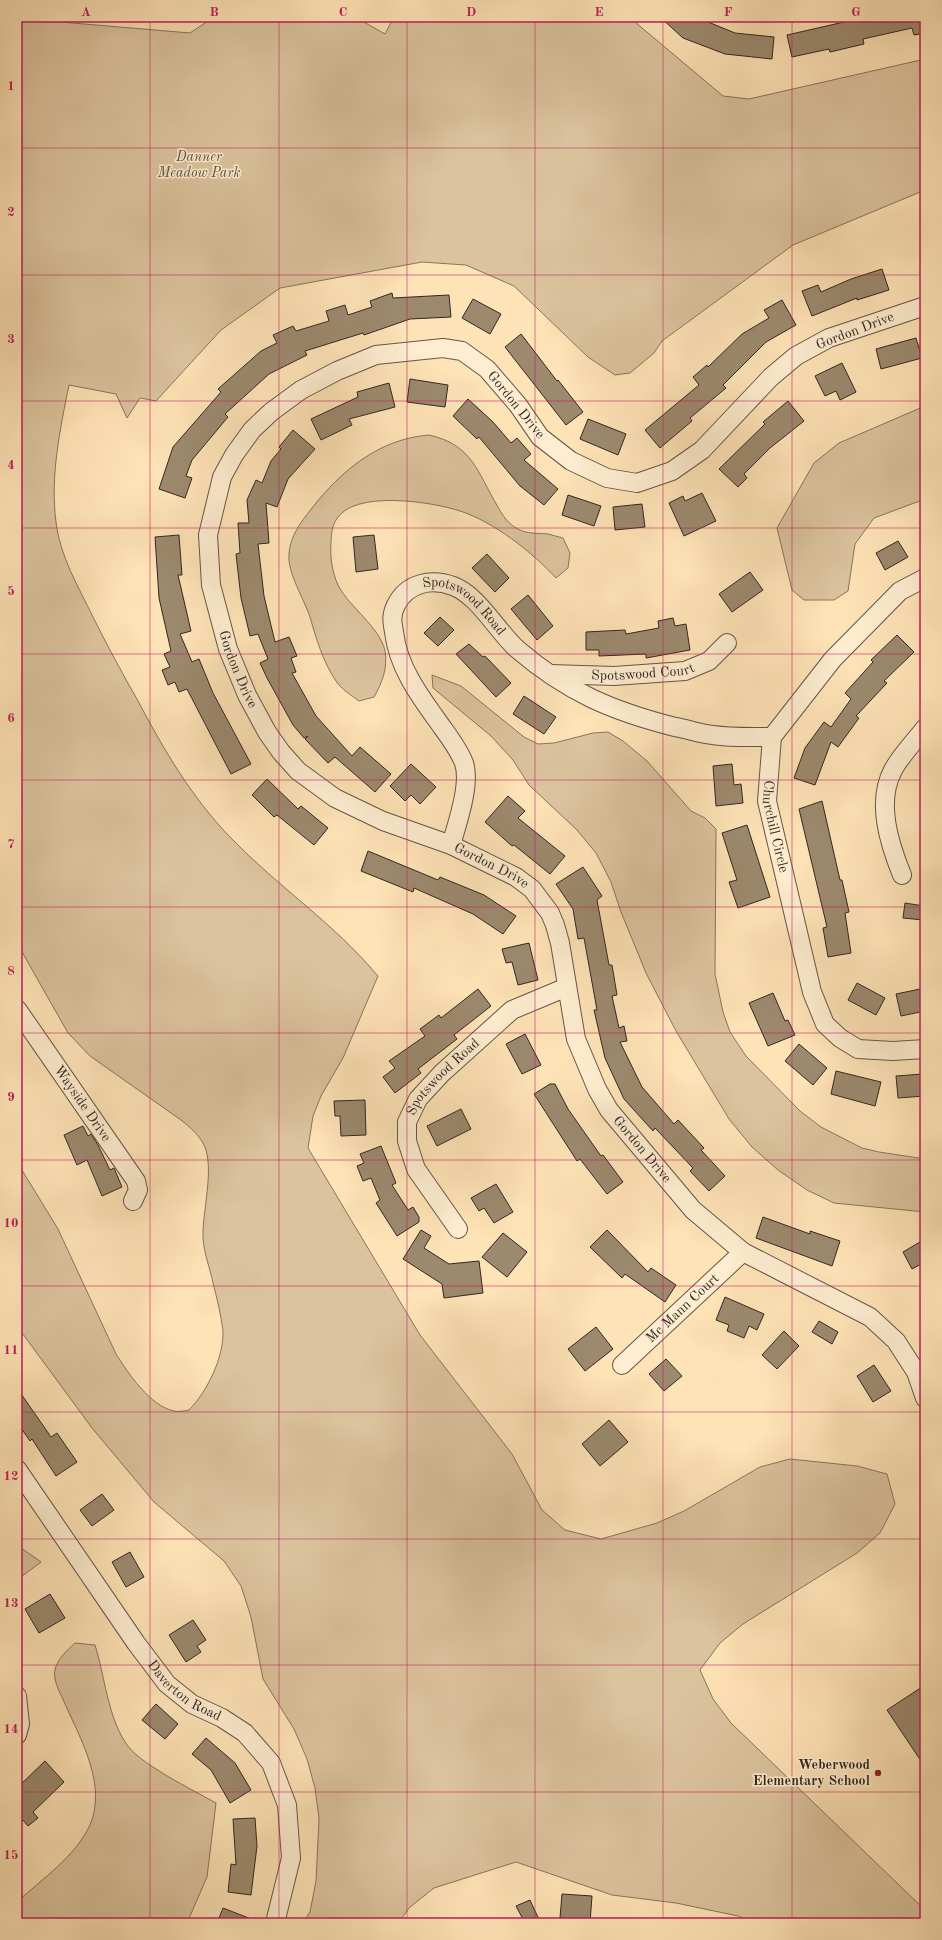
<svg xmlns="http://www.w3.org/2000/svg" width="942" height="1940" font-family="'Old Standard TT',serif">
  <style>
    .green { fill: #dbc39d; stroke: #86755f }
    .building { fill: #9c896e; stroke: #322721 }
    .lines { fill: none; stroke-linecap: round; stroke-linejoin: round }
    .minor-casing { stroke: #655646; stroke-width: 20 }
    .minor { stroke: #feedd0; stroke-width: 18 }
    .grid { fill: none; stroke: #c2185b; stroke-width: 1; stroke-opacity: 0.55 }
    .poi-dot { fill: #8f2418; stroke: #feedd0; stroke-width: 1.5 }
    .labels { text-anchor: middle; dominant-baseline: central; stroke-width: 3; stroke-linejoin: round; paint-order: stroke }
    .park-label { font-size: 14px; font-style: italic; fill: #5c4e40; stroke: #feedd0 }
    .street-label { font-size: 14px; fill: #322721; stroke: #feedd0 }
    .poi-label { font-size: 14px; font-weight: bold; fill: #322721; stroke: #feedd0; text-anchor: end }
    .neatline { fill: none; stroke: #c2185b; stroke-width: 1.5 }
    .grid-label { font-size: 13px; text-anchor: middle; font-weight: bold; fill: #c2185b }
  </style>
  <rect width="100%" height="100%" fill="#fee3b6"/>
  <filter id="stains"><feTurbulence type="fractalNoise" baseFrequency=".005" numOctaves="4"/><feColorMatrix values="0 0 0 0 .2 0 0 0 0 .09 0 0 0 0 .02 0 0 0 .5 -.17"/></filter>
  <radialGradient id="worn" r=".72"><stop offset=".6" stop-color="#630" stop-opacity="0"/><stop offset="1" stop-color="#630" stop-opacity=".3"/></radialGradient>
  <g class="green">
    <path d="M17,17H52L49,21L190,33L214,17H355L385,34L394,17H629L723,96L749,99L925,59V190L793,245L662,341L654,353L630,373L615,375L588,357L514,286L466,265L422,262L280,288L221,330L156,401L140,398L127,418L116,394L69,385C60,429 50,477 56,522C60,556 78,586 93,617C107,645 122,673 138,701C164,750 192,798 231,838C277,886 335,924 378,976L343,1058L321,1096L313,1116L308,1148L420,1335L512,1454L542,1510L565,1530L601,1539L657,1523L684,1511L760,1467L790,1459L857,1466L887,1474L895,1504L880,1533L857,1553L743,1624L720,1643L700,1670L713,1699L731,1723L925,1910V1923H754L738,1916L676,1903L612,1895L516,1862L434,1888L410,1907L398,1923H303L310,1912L316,1881L319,1818L315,1788L307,1759L294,1729L263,1679L251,1617L241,1586L224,1561L154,1502L92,1428L17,1326V1162L58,1229L116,1354C128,1373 150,1406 174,1411C178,1412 185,1411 189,1410C207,1392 224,1357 223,1331C221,1314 217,1299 213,1283C210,1268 204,1254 203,1238C202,1212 215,1168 204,1145C199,1135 190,1127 181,1120L90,1056L68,1033L17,943Z"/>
    <polygon points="925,406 925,499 874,518 855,544 848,591 834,600 804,600 792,590 777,528 814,463 839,443"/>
    <path d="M429,435C473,445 477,472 498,507C503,516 508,524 518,529C527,534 537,533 548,534C553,535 558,537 563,538L570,553L568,568L556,578C532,552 494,522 460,511C433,502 353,489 336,520C332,526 331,536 331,543C330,557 332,572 338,585C349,607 380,627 385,651C388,668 382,683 374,697L359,701C351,695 341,689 336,681C323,662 316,638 310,617C304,599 287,572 289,554C290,536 301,522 312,508C342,470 379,439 429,435Z"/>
    <polygon points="432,675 461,686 524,737 538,744 554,743 593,733 608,732 623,741 647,761 691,811 705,818 716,829 715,974 723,1012 730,1032 746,1056 800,1111 821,1127 862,1148 879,1152 925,1159 925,1212 834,1203 807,1190 778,1170 752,1147 729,1119 676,1031 646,973 621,912 611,882 596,853 577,830 529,785 513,760 491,736 433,688"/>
    <polygon points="17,1545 41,1562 17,1580"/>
    <path d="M75,1643L95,1645C105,1677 107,1713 125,1742C137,1763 193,1790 216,1803L207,1877L187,1923H17V1902C42,1879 75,1857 90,1825C107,1785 81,1740 65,1704C62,1696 56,1687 55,1678C52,1664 65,1652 75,1643Z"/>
  </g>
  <g class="building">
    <polygon points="660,17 696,17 735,33 774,37 772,59 725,54 683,38"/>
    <polygon points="866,17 925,17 925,33 914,35 912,28 863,39 864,44 830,52 829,49 792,57 787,35"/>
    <polygon points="882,269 889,290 857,300 857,298 812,316 802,291 818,285 821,292 851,279"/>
    <polygon points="392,293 393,298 449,295 451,317 410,319 364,335 363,333 305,351 307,355 269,374 225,414 228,417 192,460 186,476 192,478 185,498 159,489 173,447 221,392 218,389 261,351 277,343 273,335 293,326 296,331 329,321 326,311 345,305 348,315 372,307 370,301"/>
    <polygon points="473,299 501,314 490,334 462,318"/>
    <polygon points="782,300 796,325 766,342 723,385 726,388 690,418 692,421 660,448 645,430 699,385 693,377 707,365 708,367 742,334 769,318 764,310"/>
    <polygon points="521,334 557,381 558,380 583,412 566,425 505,347"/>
    <polygon points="916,338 922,358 881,369 876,349"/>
    <polygon points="842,363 856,392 840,400 836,391 825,396 815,376"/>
    <polygon points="410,379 448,385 445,407 407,402"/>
    <polygon points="389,383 395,407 349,419 352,425 321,440 311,419 358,397 357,392"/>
    <polygon points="468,399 493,422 511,443 517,438 531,454 524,460 558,489 544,505 520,486 479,437 477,439 453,416"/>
    <polygon points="788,401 804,421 770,448 744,474 747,478 738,487 719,469 765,424 763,422"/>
    <polygon points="588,419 626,434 618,455 580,439"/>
    <polygon points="293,430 315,449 288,479 277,507 266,503 269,543 258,544 264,596 275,642 289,637 297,656 291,658 296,672 292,673 316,716 352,756 360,747 391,774 375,792 335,757 328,763 305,739 308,736 304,738 293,725 267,678 260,663 268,659 258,634 250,636 241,598 236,554 240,553 238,523 249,523 247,500 256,480 262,483 271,461 281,449 279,447"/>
    <polygon points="702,493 716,521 684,536 669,503 683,496 685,501"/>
    <polygon points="568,495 601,506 594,526 562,515"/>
    <polygon points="642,504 645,527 615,530 613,507"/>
    <polygon points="179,535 182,575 178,575 191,631 180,634 192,662 199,659 213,693 251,764 231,774 187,689 179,692 175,682 168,685 162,670 170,667 164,654 171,651 159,598 155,537"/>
    <polygon points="374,535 378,569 356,572 353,537"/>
    <polygon points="898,541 908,557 885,570 876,553"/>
    <polygon points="487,554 509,578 495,592 472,568"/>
    <polygon points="750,572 763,590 732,612 719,594"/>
    <polygon points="528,595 553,626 537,640 511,609"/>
    <polygon points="440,617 454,630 438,646 424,633"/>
    <polygon points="673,618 675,626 686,624 690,650 646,658 646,654 599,656 599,650 586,650 586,632 625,630 626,634 659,628 658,621"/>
    <polygon points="897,635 914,652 884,681 887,683 856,716 859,718 838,747 831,742 815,785 794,778 805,748 824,722 831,727 851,699 845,693 873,662 871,660"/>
    <polygon points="469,644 483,657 485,656 511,683 496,697 456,654"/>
    <polygon points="524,696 556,717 544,734 513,714"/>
    <polygon points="411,764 436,787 420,804 411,795 405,801 390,786"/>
    <polygon points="732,764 734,785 741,784 743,803 716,806 713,766"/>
    <polygon points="267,779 298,809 301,806 328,828 314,845 277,815 274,817 252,795"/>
    <polygon points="508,796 525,811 518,818 565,856 550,874 514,845 512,846 485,822"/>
    <polygon points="822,801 840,880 842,880 849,912 845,913 851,953 828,957 823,928 827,927 799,809"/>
    <polygon points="747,825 770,897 738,908 729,882 737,880 722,833"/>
    <polygon points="368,851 438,880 440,877 484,895 516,916 503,934 473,914 414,888 413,892 361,871"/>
    <polygon points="583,867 602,896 597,900 609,965 612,965 617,995 612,996 619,1028 624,1026 627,1041 620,1042 642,1087 674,1124 678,1120 704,1148 701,1150 725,1176 709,1191 690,1171 693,1168 655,1128 653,1131 624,1099 605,1058 594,1010 597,1010 584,938 578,939 573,909 556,884"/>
    <polygon points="905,903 924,906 923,920 903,918"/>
    <polygon points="529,943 538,980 518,985 512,962 506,963 502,949"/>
    <polygon points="857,983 885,998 876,1015 848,1000"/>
    <polygon points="925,988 925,1011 901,1016 896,994"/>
    <polygon points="478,989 491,1006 454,1035 457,1039 418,1069 421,1073 395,1093 383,1077 395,1068 389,1061 425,1036 420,1029 439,1015 441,1018"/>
    <polygon points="773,993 785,1021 788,1020 795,1035 768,1046 749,1003"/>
    <polygon points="525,1034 541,1065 522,1074 506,1044"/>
    <polygon points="799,1044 827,1068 813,1085 785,1061"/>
    <polygon points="836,1071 881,1082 875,1106 831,1094"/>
    <polygon points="923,1074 925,1096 898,1098 896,1076"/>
    <polygon points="550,1084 555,1084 568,1109 601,1156 603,1155 623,1182 607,1194 580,1159 577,1161 534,1094"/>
    <polygon points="365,1100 366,1135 341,1136 340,1116 335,1116 334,1101"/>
    <polygon points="461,1109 471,1129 437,1146 427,1126"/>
    <polygon points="83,1126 88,1136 91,1134 98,1145 110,1170 114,1168 122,1187 102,1196 87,1160 77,1165 64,1135"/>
    <polygon points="381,1146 396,1183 392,1185 408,1210 413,1207 419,1217 419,1222 397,1236 376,1203 380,1200 371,1178 363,1181 357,1166 364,1163 360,1154"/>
    <polygon points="496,1184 513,1212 494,1223 484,1208 479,1211 471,1198"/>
    <polygon points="763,1217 810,1234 810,1231 840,1241 832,1266 756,1238"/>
    <polygon points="421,1230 431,1236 424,1248 449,1264 479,1261 483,1293 444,1298 442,1284 403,1259"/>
    <polygon points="607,1230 648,1272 651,1268 676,1285 665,1302 625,1274 622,1278 590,1247"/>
    <polygon points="503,1233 527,1252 507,1277 482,1257"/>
    <polygon points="925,1239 925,1262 912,1269 903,1252"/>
    <polygon points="725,1297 764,1314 757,1330 749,1326 744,1338 727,1331 729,1325 716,1320"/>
    <polygon points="819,1321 838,1332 832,1344 812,1332"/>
    <polygon points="596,1327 613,1349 585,1371 568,1349"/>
    <polygon points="784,1331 799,1346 777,1369 762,1355"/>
    <polygon points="666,1359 682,1376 664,1391 649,1374"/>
    <polygon points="874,1365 891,1391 873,1402 857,1376"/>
    <polygon points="17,1388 51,1437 57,1433 77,1462 56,1476 32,1439 30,1441 17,1422"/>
    <polygon points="609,1420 628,1442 600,1466 582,1444"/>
    <polygon points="102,1494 114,1510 92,1526 80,1510"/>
    <polygon points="130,1552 144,1577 126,1587 112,1562"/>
    <polygon points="50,1594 65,1618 39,1633 25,1609"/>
    <polygon points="193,1620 206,1640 197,1646 201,1652 186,1662 169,1635"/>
    <polygon points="925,1685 925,1767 887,1710"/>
    <polygon points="156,1704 178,1724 165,1739 142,1720"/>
    <polygon points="206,1738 235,1763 251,1790 230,1803 211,1770 192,1754"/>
    <polygon points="45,1761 64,1782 33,1812 38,1818 28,1826 23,1820 17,1825 17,1788"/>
    <polygon points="255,1818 257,1846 251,1895 228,1892 231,1864 236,1865 233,1819"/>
    <polygon points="562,1894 592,1896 590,1923 572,1923 573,1919 560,1918"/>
    <polygon points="530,1900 534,1909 541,1923 525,1923 516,1906"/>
    <polygon points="223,1908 259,1922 259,1923 217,1923"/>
  </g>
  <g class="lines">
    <defs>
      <g id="minor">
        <path id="s1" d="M925,306L829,338L796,356L771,377L702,450L672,471L637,483L607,478L571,461L540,437L518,405L487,369L462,351L443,348L376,355L337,371L301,390L271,412L252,430L234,455L222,477L208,535L211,585L228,649L247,695L267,732L281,752L298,771L335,798L383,821L451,845L516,877L532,889L550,913L555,925L560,943L576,1039L597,1089L609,1110L693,1210L743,1252L870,1317L896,1341L916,1372L925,1398"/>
        <path id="s2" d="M925,578L900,591L833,659L772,737L767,801L812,992L825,1024L840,1038L858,1049L893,1051L925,1049"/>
        <path id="s3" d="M550,674L614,676L685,671L709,661L727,643"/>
        <path id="s4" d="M451,845C457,824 471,784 464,763C459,750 450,738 442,727C421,698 398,668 394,632C392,621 391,615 396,605C407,583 431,578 453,586C478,595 497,631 517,649C567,692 612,711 675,727C688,729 700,734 713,735C732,738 753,737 772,737"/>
        <path d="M902,875C889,843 876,802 893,770C901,755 915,741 925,728"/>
        <path id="s5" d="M17,1009L136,1181L138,1190L133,1201"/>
        <path id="s6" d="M458,1229L416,1169L407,1141V1122L418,1099L442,1073L512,1010L567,987"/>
        <path id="s7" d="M622,1365L743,1252"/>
        <path id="s8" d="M17,1469L136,1643L167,1684L192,1704L222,1718L245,1733L271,1763L287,1805L291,1858L275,1923"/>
        <polyline points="17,1696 20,1724 17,1735"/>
      </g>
    </defs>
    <use href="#minor" class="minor-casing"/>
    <use href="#minor" class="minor"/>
  </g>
  <path class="grid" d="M150,17V1923M279,17V1923M407,17V1923M535,17V1923M663,17V1923M792,17V1923M17,148H925M17,275H925M17,401H925M17,528H925M17,654H925M17,780H925M17,907H925M17,1033H925M17,1160H925M17,1286H925M17,1412H925M17,1539H925M17,1665H925M17,1792H925"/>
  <circle class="poi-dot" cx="878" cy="1773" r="4"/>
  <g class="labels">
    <g class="park-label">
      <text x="199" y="157">Danner<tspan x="199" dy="16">Meadow Park</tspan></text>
    </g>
    <g class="street-label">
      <text transform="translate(855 331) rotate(-21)">Gordon Drive</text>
      <text transform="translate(516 405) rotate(51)">Gordon Drive</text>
      <text stroke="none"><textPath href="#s4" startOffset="347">Spotswood Road</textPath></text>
      <text stroke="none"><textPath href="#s1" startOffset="1059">Gordon Drive</textPath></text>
      <text stroke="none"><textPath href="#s3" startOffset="93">Spotswood Court</textPath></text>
      <text stroke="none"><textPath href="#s2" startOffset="313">Churchill Circle</textPath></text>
      <text stroke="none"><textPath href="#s1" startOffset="1395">Gordon Drive</textPath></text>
      <text stroke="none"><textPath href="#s6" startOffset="180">Spotswood Road</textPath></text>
      <text stroke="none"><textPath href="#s5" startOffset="115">Wayside Drive</textPath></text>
      <text stroke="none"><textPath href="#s1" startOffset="1731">Gordon Drive</textPath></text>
      <text stroke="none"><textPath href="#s7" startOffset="83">Mc Mann Court</textPath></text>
      <text stroke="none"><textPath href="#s8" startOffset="280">Daverton Road</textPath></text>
    </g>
    <g class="poi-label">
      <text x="870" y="1765">Weberwood<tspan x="870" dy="16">Elementary School</tspan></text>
    </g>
  </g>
  <rect width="942" height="1940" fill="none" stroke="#fee3b6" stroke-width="44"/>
  <rect x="22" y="22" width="898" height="1896" class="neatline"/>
  <g class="grid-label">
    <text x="86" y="16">A</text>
    <text x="214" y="16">B</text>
    <text x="343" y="16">C</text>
    <text x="471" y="16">D</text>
    <text x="599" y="16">E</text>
    <text x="728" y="16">F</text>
    <text x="856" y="16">G</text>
    <text x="11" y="90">1</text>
    <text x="11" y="216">2</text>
    <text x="11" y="343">3</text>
    <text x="11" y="469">4</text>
    <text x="11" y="595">5</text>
    <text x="11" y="722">6</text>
    <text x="11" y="848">7</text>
    <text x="11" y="975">8</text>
    <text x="11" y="1101">9</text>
    <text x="11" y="1227">10</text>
    <text x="11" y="1354">11</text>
    <text x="11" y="1480">12</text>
    <text x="11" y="1607">13</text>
    <text x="11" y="1733">14</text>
    <text x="11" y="1859">15</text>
  </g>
  <rect width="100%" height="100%" filter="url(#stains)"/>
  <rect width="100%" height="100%" fill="url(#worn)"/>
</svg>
